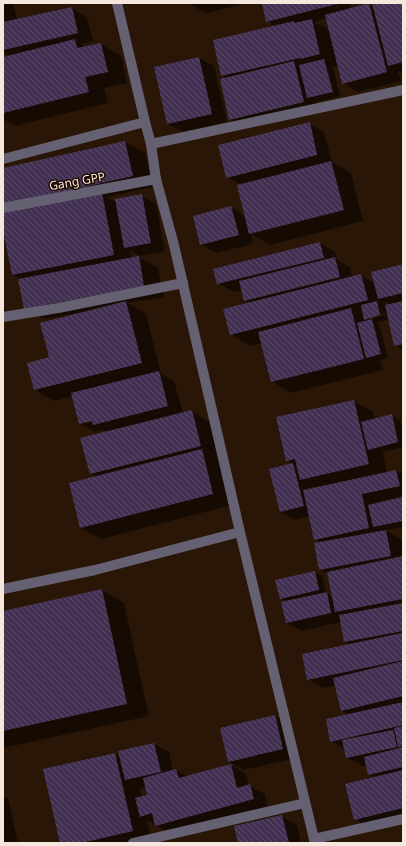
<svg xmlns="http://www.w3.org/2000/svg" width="406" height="846" font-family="'Noto Sans',sans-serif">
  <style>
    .shadow { fill: #0007; fill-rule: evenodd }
    .building { fill: url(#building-back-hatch) }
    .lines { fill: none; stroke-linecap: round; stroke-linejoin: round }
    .minor { stroke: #656072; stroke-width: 10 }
    .labels { text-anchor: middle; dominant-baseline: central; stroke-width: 3; stroke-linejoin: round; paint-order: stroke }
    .street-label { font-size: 12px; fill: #f6e7dd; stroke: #200d01 }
  </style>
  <defs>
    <pattern id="building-back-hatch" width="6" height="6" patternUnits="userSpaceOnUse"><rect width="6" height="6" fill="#423053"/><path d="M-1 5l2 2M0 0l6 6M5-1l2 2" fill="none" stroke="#5e4e6b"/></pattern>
  </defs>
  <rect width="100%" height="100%" fill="#2a1606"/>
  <g class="shadow">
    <polygon points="3,3 13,3 17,20 72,8 87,17 93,41 81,44 87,47 101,44 121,56 127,83 104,88 108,103 15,126 3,119 3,58 10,56 3,52"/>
    <polygon points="191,3 247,3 206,13 191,5"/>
    <path d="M263,3H336L337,9L339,8L338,3H349L351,9L369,4L374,7L373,3H403V73L398,71L401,81L358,92L343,83L339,65L333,67L340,96L317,102L319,111L245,128L230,119L226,78L222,75L276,27L267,21ZM327,18L330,30L314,22Z"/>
    <polygon points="199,58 214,66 227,122 183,132 168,124"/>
    <polygon points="309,123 324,132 332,162 351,173 363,221 270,245 251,234 253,244 216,253 201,244 231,207 245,216 241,185 227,177"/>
    <polygon points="125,142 145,153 152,187 107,197 116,202 141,195 156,204 165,251 140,256 130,250 132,258 139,257 158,268 164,297 128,303 146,314 161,373 174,381 183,413 192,411 211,423 220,457 216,458 221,461 232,505 101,539 81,528 70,484 97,477 91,474 108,432 103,430 95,432 80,423 73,396 54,401 35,390 50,358 79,314 79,313 44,319 25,308 19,278 13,275 3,225 3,214 4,213 3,213 3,170"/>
    <path d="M320,243L335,252L337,260L350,267L352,277L361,275L375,284L403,265V350L395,345L389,319L376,323L379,324L388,358L380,360L383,370L291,393L271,381L262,343L250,346L231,334L250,303L245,301L242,290L233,292L218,283L214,269ZM384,301L391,305L386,306ZM385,313V315L370,319V317Z"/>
    <path d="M354,401L373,412L375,419L392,416L400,420L403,435V447L383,452L387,473L396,471L401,474L400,472H403V496L377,502V504L403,498V527L385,530L401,539L403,550V820L370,828L355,819L376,778L369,774L367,765L362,766L347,757L345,749L331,741L349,715L342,711L336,685L323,688L308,679L351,645L344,641L341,622L302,631L287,623V602L281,598L315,572L322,576L326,593L333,597L328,574L320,569L321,543L315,539L310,516L296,520L281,512L293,464L287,460ZM311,485L316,488L312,489Z"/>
    <polygon points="102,590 124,603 149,716 3,748 3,612"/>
    <polygon points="275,716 290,725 297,758 243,770 228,761"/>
    <path d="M154,744L169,752L173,771L176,770L188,777L231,765L246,774L249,786L265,794L268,808L171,834L147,820L152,842L147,843H61L115,754L121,757ZM146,787L148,796L142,797L140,789Z"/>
    <polygon points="3,796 8,798 18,843 3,843"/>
    <polygon points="282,816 297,825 301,843 239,843"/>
  </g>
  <g class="building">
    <polygon points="262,3 337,3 337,4 266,22"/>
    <polygon points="369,3 387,72 342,84 325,15"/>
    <polygon points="372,3 403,3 403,62 388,66"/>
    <polygon points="72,7 78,33 3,50 3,22"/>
    <polygon points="312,19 320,54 300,59 300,58 221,76 213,40 294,21 294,23"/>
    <polygon points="75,39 77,48 101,43 108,72 85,77 89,92 3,113 3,57"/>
    <polygon points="199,57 212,114 167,124 154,67"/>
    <polygon points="324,59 333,92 307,98 299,65"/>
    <polygon points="294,61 304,102 229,120 220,79"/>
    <polygon points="310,122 317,155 226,178 218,145"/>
    <polygon points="125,141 133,176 3,205 3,168"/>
    <polygon points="331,161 344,210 249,234 237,185"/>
    <polygon points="102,193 114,255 12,275 3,230 3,213"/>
    <polygon points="142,194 151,243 124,248 115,199"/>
    <polygon points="231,206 239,235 200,245 193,216"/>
    <polygon points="320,242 324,258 217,284 213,269"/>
    <polygon points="139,256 144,286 24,309 18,279"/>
    <polygon points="335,257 340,277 244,301 239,281"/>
    <polygon points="403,264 403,293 378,299 371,272"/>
    <polygon points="361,274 368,300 230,335 223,309"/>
    <polygon points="126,301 142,363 34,390 27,363 49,357 40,323"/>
    <polygon points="377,301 380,315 364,320 361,305"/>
    <polygon points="403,301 403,344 394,346 385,305"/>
    <polygon points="351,308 364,359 271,382 258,332"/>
    <polygon points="372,319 381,354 366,358 357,323"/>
    <polygon points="159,371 168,406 93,425 92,421 79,424 71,393"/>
    <polygon points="354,400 369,464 300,480 295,459 286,461 276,417"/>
    <polygon points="192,410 201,446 90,474 80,438"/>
    <polygon points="392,414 398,442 368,450 361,422"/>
    <polygon points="202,449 213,494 80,528 69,483"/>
    <polygon points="293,463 304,506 280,512 269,469"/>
    <polygon points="396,470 400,486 362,494 369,528 314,540 303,490"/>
    <polygon points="403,497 403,521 373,527 368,505"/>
    <polygon points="386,530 391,556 319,570 314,543"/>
    <polygon points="403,556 403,599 335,612 327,572"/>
    <polygon points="315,571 319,590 280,599 275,580"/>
    <polygon points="102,589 127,704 3,731 3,611"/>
    <polygon points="327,592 331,613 286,623 281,602"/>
    <polygon points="403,603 403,631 344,642 339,615"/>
    <polygon points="402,633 403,641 403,660 307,680 302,654"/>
    <polygon points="403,661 403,696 341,711 333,678"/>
    <polygon points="403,702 403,725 330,742 326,719"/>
    <polygon points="275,715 283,749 228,762 220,728"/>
    <polygon points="403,726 403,746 398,747 394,728"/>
    <polygon points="393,730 397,747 346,758 342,740"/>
    <polygon points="154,743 161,772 125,780 118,751"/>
    <polygon points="403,747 403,767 368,775 364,757"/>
    <polygon points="115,753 133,831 81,843 60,843 43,769"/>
    <polygon points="231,764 237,788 250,784 254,799 155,826 152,813 140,817 135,798 147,795 143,778 176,769 179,778"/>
    <polygon points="403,770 403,808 354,820 345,784"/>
    <polygon points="282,815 289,843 238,843 234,826"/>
  </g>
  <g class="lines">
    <g class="minor">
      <polyline points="117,3 145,122 151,144 156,179 174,245 240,532 315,843"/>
      <polyline points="151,144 403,90"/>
      <polyline points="3,159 145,122"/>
      <polyline points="3,208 156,179"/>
      <polyline points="3,317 58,308 183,283"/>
      <polyline points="3,589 95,570 240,532"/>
      <polyline points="314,839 403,819"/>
      <polyline points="133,843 305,803"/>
    </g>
  </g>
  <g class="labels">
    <g class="street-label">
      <text transform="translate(77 181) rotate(-10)">Gang GPP</text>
    </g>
  </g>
  <rect width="406" height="846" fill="none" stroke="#f6e7dd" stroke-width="8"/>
</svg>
